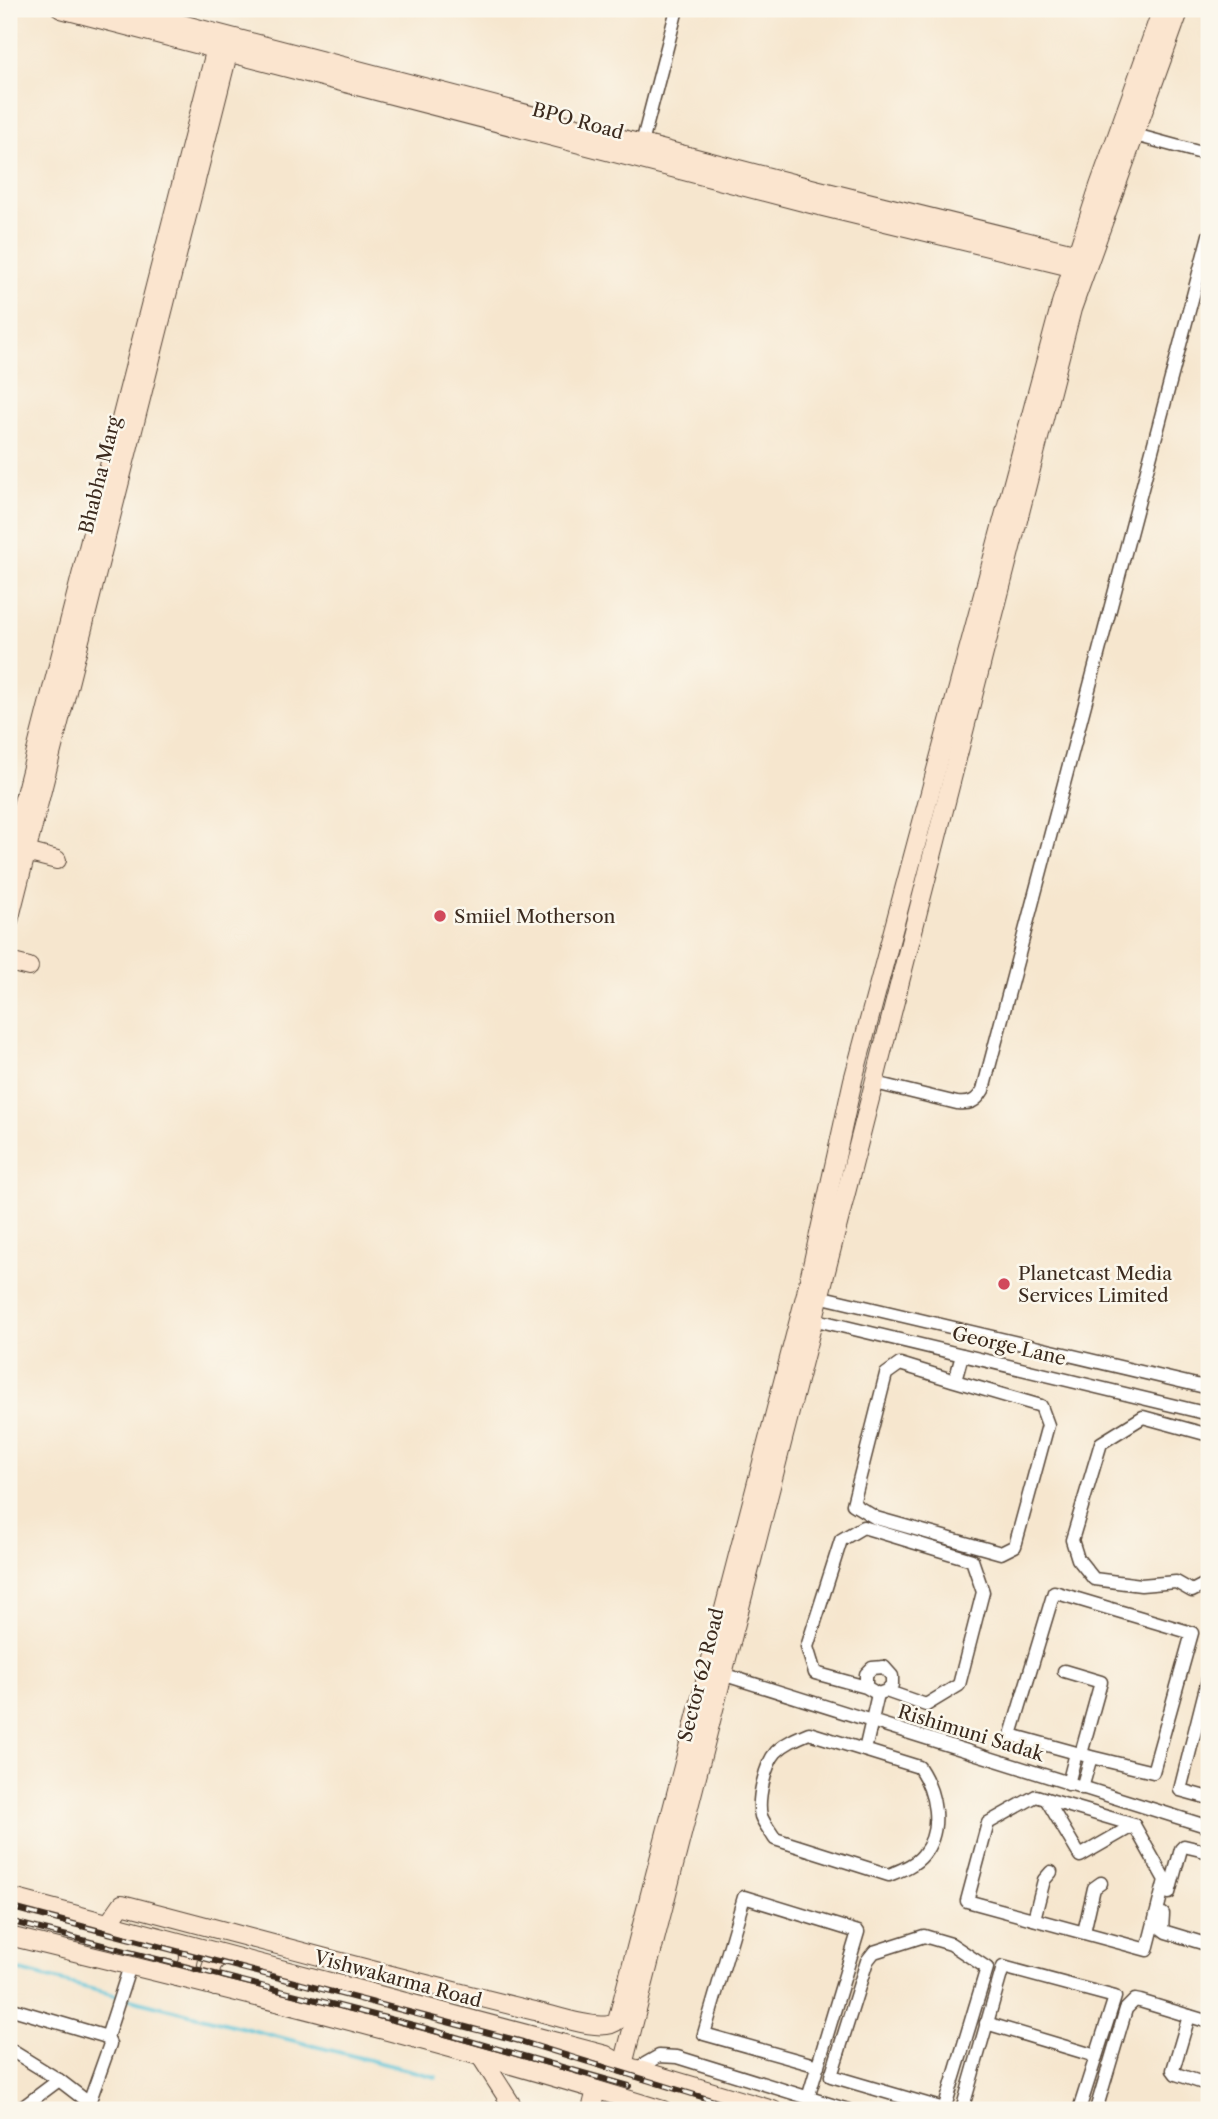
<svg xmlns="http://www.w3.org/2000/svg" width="1218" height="2119" font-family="'Libre Caslon Text',serif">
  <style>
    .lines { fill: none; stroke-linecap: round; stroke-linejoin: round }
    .stream { stroke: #5dc5d9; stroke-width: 3.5 }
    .street-casing { stroke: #574638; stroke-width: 15 }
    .secondary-casing { stroke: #574638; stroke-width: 20 }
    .street { stroke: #fff; stroke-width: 12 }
    .secondary { stroke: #fbe5cf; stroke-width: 18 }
    .rail-casing { stroke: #3b2a1e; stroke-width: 6 }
    .rail { stroke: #fbf7ec; stroke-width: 3.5; stroke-dasharray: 10; stroke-linecap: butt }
    .poi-dot { fill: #d1495b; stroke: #fbf7ec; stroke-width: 2.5 }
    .labels { text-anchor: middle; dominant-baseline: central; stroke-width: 5; stroke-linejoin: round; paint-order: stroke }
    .street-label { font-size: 19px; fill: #3b2a1e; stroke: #fbf7ec }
    .poi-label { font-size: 19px; fill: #3b2a1e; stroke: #fbf7ec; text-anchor: start }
  </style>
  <rect width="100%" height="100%" fill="#fbf7ec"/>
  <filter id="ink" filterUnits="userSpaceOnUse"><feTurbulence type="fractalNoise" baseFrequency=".0143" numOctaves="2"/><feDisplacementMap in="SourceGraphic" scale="14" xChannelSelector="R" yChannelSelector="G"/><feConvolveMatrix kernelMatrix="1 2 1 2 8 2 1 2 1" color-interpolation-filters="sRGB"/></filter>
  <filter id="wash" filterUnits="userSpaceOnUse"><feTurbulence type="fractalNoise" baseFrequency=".00686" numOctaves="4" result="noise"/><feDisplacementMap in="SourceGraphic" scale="28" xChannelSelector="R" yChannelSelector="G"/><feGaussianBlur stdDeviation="1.57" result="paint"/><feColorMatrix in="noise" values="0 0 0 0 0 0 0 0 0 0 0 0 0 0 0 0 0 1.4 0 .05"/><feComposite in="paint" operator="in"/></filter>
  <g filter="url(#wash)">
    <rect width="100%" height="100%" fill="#f6e6ce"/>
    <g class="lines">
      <polyline class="stream" points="9,1968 436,2077"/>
    </g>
  </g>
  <g filter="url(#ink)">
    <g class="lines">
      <defs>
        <g id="street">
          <polyline points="1135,135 1209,155"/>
          <polyline points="640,151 677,9"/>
          <path d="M875,1083L957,1103C970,1104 976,1102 983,1090L1209,235"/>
          <polyline points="814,1295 1209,1388"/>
          <polyline points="808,1318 1209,1414"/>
          <polyline points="955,1381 900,1364 886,1374 853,1504 876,1518 1001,1553 1015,1546 1048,1425 1041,1406 955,1381 962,1355"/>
          <polyline points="1209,1435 1143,1417 1101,1443 1072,1540 1078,1559 1094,1579 1141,1585 1176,1582 1192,1591 1209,1582"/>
          <polyline points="1064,1671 1101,1682 1081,1754"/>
          <polyline points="722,1674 1209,1827"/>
          <polyline points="1209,1675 1180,1790 1209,1798"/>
          <polyline points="866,1687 866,1674 872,1668 884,1667 892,1676 892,1685 886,1691 878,1694 866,1687 815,1673 807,1647 841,1540 863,1527 972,1560 983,1592 959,1685 926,1705 886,1691"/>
          <path d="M809,1733L919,1767C935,1791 944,1829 923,1855C915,1865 901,1870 889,1875L775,1839C771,1832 764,1824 761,1816C757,1800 765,1764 776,1752C785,1743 797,1738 809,1733Z"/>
          <polyline points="865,1750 878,1694"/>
          <polyline points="1068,1784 1076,1753"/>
          <polyline points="1082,1788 1091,1757 1011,1735 1054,1592 1192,1633 1153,1772 1091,1757"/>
          <polygon points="1036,1796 1134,1825 1165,1880 1147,1950 967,1901 988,1823"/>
          <polyline points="1046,1799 1080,1856 1134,1825"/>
          <polyline points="1169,1893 1181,1849 1184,1846 1209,1852"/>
          <polyline points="1163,1914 1162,1929 1166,1932 1209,1945"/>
          <polyline points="1034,1919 1044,1880 1051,1872"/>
          <polyline points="1084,1932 1094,1888 1101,1883"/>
          <polyline points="9,2008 107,2037 130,1966"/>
          <polyline points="1189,2016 1173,2070 1176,2074 1209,2085"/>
          <polyline points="986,2023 1096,2056"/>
          <polyline points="9,2049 59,2080 98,2110"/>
          <polyline points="636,2069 659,2056 677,2057 848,2110"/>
          <polyline points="808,2098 858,1932 744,1897 704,2034 818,2066"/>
          <polyline points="89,2103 110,2044 107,2037"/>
          <polyline points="19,2110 59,2080"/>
          <polyline points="944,2110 987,1968 951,1944 924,1936 874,1952 867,1961 831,2076 944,2109"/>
          <polyline points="962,2110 1003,1967 1115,1997 1079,2110"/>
          <polyline points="1096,2110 1126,2009 1135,2000 1140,2001 1209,2022"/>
        </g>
        <g id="secondary">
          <polyline points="61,9 811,204 1083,270"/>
          <polyline points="124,9 815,189 1086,256"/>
          <polyline points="26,852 57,860"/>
          <polyline points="9,857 218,40"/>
          <polyline points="9,921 231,42"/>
          <polyline points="9,962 29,967"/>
          <polyline points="9,1897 606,2055 623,2065 773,2110"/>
          <path d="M108,1924L122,1904C260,1940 397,1978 535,2011C554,2015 603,2034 617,2021L806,1293L853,1080L1061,303L1099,186L1162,9"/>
          <path d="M9,1936C228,1989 448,2043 663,2110"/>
          <path d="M176,1977C189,1969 192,1958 186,1945"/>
          <path d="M215,1987C207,1974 209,1962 223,1955"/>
          <polyline points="481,2057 515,2110"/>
          <polyline points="623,2065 1072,309 1180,9"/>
          <polyline points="591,2110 596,2090"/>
        </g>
      </defs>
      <use href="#street" class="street-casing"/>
      <use href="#secondary" class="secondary-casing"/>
      <use href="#street" class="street"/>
      <use href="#secondary" class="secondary"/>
      <defs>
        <g id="rail">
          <polyline points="9,1907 523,2042 744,2110"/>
          <polyline points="9,1921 421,2027 629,2086"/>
        </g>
      </defs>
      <use href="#rail" class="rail-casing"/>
      <use href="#rail" class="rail"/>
    </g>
  </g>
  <g class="poi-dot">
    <circle cx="440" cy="916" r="7"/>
    <circle cx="1004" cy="1284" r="7"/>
  </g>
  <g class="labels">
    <g class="street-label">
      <text transform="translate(578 121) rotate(15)">BPO Road</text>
      <text transform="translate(100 475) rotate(-76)">Bhabha Marg</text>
      <text transform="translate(1009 1346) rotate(13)">George Lane</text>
      <text transform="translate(701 1675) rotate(-76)">Sector 62 Road</text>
      <text transform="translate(971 1733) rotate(17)">Rishimuni Sadak</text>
      <text transform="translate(398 1979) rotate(15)">Vishwakarma Road</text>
    </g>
    <g class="poi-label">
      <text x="454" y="916">Smiiel Motherson</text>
      <text x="1018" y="1273">Planetcast Media<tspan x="1018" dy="22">Services Limited</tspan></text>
    </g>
  </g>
  <rect width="1218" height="2119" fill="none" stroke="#fbf7ec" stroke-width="35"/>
</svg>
